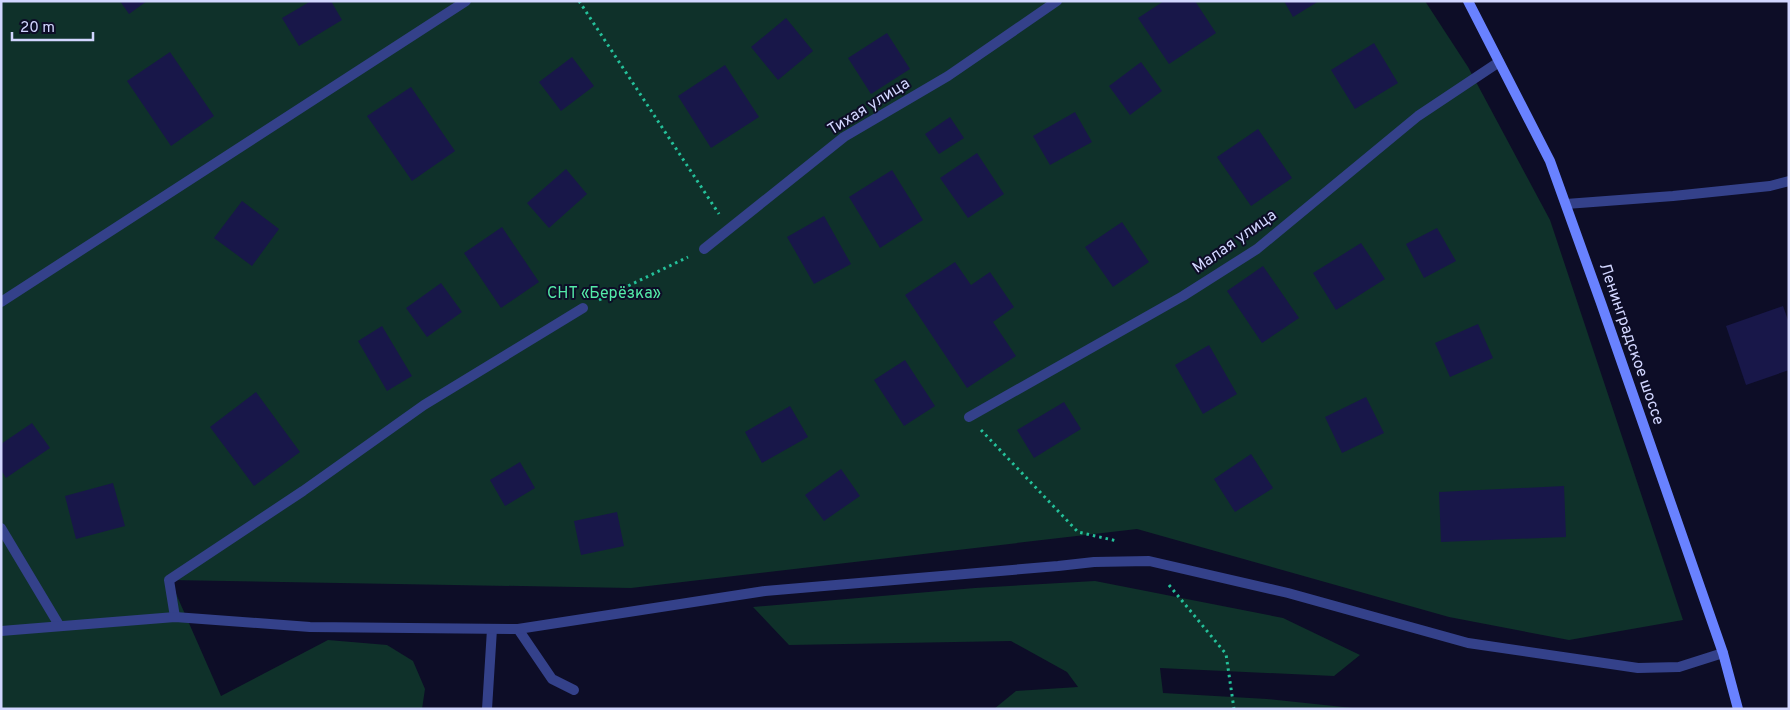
<svg xmlns="http://www.w3.org/2000/svg" width="1790" height="710" font-family="Overpass,sans-serif">
  <style>
    .green { fill: #0f312a }
    .building { fill: #181749 }
    .lines { fill: none; stroke-linecap: round; stroke-linejoin: round }
    .path { stroke: #24c19a; stroke-width: 3; stroke-dasharray: 2.5 4; stroke-linecap: butt }
    .service { stroke: #34418a; stroke-width: 10 }
    .minor { stroke: #34418a; stroke-width: 10 }
    .secondary { stroke: #6982ff; stroke-width: 10 }
    .labels { text-anchor: middle; dominant-baseline: central; stroke-width: 4; stroke-linejoin: round; paint-order: stroke }
    .street-label { font-size: 16px; fill: #d2d6ff; stroke: #0d0d27 }
    .park-label { font-size: 16px; fill: #54eaa8; stroke: #0d0d27 }
  </style>
  <rect width="100%" height="100%" fill="#0d0d27"/>
  <g class="green">
    <polygon points="1,1 1425,1 1468,67 1550,220 1683,620 1569,640 1449,617 1137,529 631,588 170,580 221,696 328,640 387,645 413,661 425,689 422,709 1,709"/>
    <polygon points="1095,581 1283,618 1360,655 1334,676 1160,668 1163,693 1267,699 1362,709 994,709 1016,691 1078,687 1067,672 1011,641 789,645 753,607 975,588"/>
  </g>
  <g class="building">
    <polygon points="120,1 147,1 129,14"/>
    <polygon points="311,1 331,1 342,20 299,46 282,18"/>
    <polygon points="1164,1 1195,1 1216,33 1169,64 1138,18"/>
    <polygon points="1284,1 1319,1 1293,17"/>
    <polygon points="786,18 813,51 778,80 751,47"/>
    <polygon points="887,33 910,69 871,94 848,58"/>
    <polygon points="1374,43 1398,83 1355,109 1331,70"/>
    <polygon points="170,52 214,116 171,146 127,81"/>
    <polygon points="572,57 594,86 561,111 539,82"/>
    <polygon points="1141,62 1162,91 1130,115 1109,86"/>
    <polygon points="725,65 759,117 711,148 678,96"/>
    <polygon points="411,87 455,151 412,181 367,116"/>
    <polygon points="1075,112 1092,142 1050,165 1033,136"/>
    <polygon points="950,117 964,138 939,154 925,134"/>
    <polygon points="1258,129 1292,178 1251,206 1217,157"/>
    <polygon points="977,153 1004,194 968,218 940,178"/>
    <polygon points="566,169 587,194 549,228 527,203"/>
    <polygon points="892,170 923,220 880,248 849,197"/>
    <polygon points="242,201 279,229 252,266 214,238"/>
    <polygon points="824,216 851,264 814,284 787,237"/>
    <polygon points="1122,222 1149,262 1113,287 1085,247"/>
    <polygon points="502,227 539,282 501,308 464,253"/>
    <polygon points="1437,228 1456,261 1424,278 1406,244"/>
    <polygon points="1361,243 1385,279 1336,310 1313,273"/>
    <polygon points="955,262 971,285 990,272 1014,307 993,322 1016,356 967,388 905,295"/>
    <polygon points="1263,266 1299,318 1262,343 1227,291"/>
    <polygon points="441,283 462,312 427,337 406,308"/>
    <polygon points="1783,306 1789,323 1789,370 1746,385 1726,326"/>
    <polygon points="1478,324 1493,358 1450,377 1435,343"/>
    <polygon points="382,326 412,376 387,391 358,341"/>
    <polygon points="1209,345 1237,394 1203,414 1175,365"/>
    <polygon points="905,360 935,406 904,426 874,380"/>
    <polygon points="256,392 300,452 254,486 210,427"/>
    <polygon points="1366,397 1384,433 1342,453 1325,417"/>
    <polygon points="1064,402 1081,429 1034,458 1017,430"/>
    <polygon points="790,406 808,437 762,463 745,432"/>
    <polygon points="32,423 50,448 6,478 1,470 1,444"/>
    <polygon points="1251,454 1273,488 1235,512 1214,479"/>
    <polygon points="520,462 535,488 505,506 490,480"/>
    <polygon points="841,469 860,496 824,521 805,495"/>
    <polygon points="113,483 125,526 76,539 65,496"/>
    <polygon points="1564,486 1566,537 1441,542 1439,492"/>
    <polygon points="617,512 624,546 581,555 574,521"/>
  </g>
  <g class="lines">
    <g class="path">
      <polyline points="579,1 719,214"/>
      <polyline points="599,300 688,257"/>
      <polyline points="981,430 1078,532 1117,541"/>
      <polyline points="1169,585 1226,654 1234,709"/>
    </g>
    <g class="service">
      <polyline points="1,302 466,1"/>
      <polyline points="1,528 59,625"/>
      <polyline points="175,617 169,580 303,491 424,405 583,308"/>
      <polyline points="518,629 552,679 574,690"/>
      <polyline points="487,709 492,629"/>
    </g>
    <g class="minor">
      <polyline points="1566,204 1673,196 1770,186 1789,181"/>
      <polyline points="704,249 844,137 948,76 1057,1"/>
      <polyline points="969,417 1183,296 1257,249 1418,116 1499,62"/>
      <polyline points="1,631 175,617 310,627 518,629 765,591 1058,566 1094,562 1149,561 1288,593 1468,643 1638,668 1679,667 1723,653"/>
    </g>
    <polyline class="secondary" points="1468,1 1550,161 1601,303 1723,653 1738,709"/>
  </g>
  <g class="labels">
    <g class="street-label">
      <text transform="translate(869 107) rotate(-32)">Тихая улица</text>
      <text transform="translate(1235 242) rotate(-35)">Малая улица</text>
      <text transform="translate(1631 344) rotate(71)">Ленинградское шоссе</text>
    </g>
    <g class="park-label">
      <text x="604" y="294">СНТ «Берёзка»</text>
    </g>
  </g>
  <rect width="1790" height="710" fill="none" stroke="#d2d6ff" stroke-width="5"/>
  <path d="M12 32v8h81v-8" fill="none" stroke="#d2d6ff" stroke-width="2.5"/>
  <text x="20" y="32" font-size="15" fill="#d2d6ff" stroke="#0d0d27" stroke-width="4" paint-order="stroke">20 m</text>
</svg>
